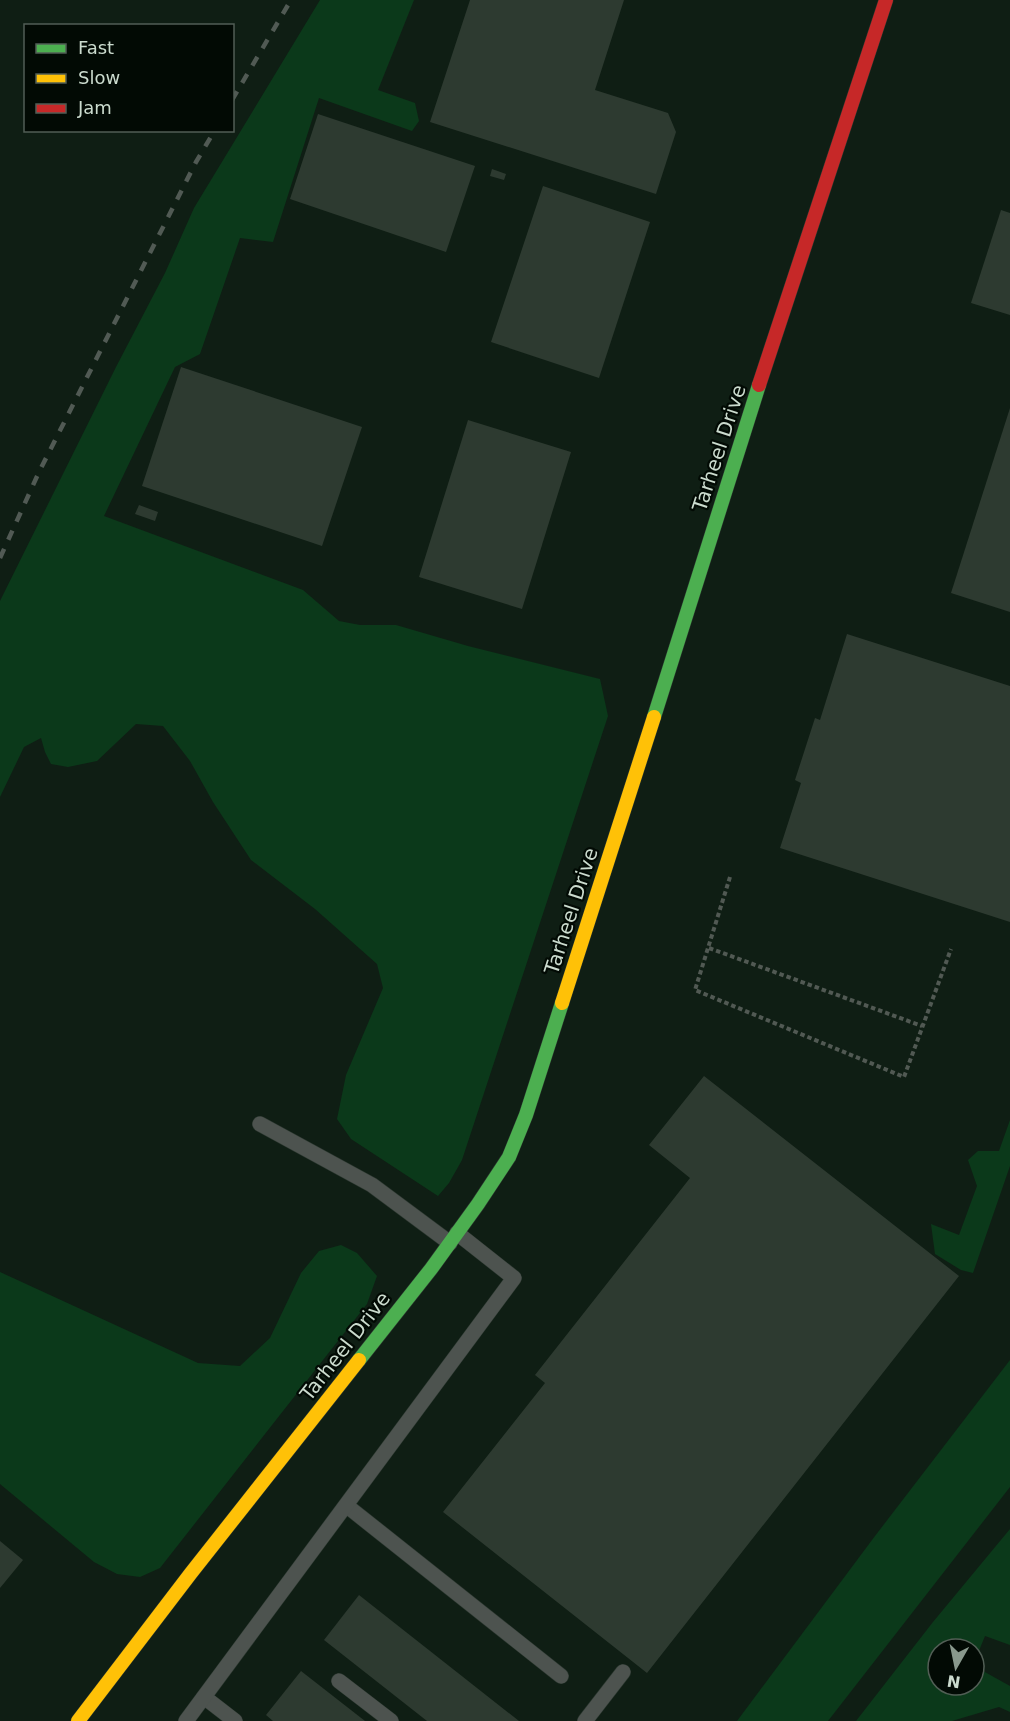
<svg xmlns="http://www.w3.org/2000/svg" width="1010" height="1721" font-family="'DejaVu Sans',sans-serif">
  <style>
    .green { fill: #0b391a }
    .building { fill: #2d3a30 }
    .lines { fill: none; stroke-linecap: round; stroke-linejoin: round }
    .lane-casing { stroke: #2b372f; stroke-width: 16 }
    .fast-casing { stroke: #2b372f; stroke-width: 15 }
    .slow-casing { stroke: #2b372f; stroke-width: 15 }
    .jam-casing { stroke: #2b372f; stroke-width: 15 }
    .path { stroke: #515953; stroke-width: 4; stroke-dasharray: 4.5 3; stroke-linecap: butt }
    .lane { stroke: #4d534f; stroke-width: 15 }
    .fast { stroke: #4caf50; stroke-width: 14 }
    .slow { stroke: #ffc107; stroke-width: 14 }
    .jam { stroke: #c62828; stroke-width: 14 }
    .rail { stroke: #515a54; stroke-width: 4.5; stroke-dasharray: 10 10; stroke-linecap: butt }
    .labels { text-anchor: middle; dominant-baseline: central; stroke-width: 4.5; stroke-linejoin: round; paint-order: stroke }
    .street-label { font-size: 20px; fill: #cbdbce; stroke: #020a04 }
  </style>
  <rect width="100%" height="100%" fill="#0f1e14"/>
  <g class="green">
    <polygon points="320,0 414,0 378,90 415,103 419,121 412,131 319,98 273,242 240,238 200,354 175,367 104,516 303,590 339,621 360,625 396,625 468,646 600,679 608,716 462,1160 449,1183 438,1196 351,1139 337,1119 346,1075 383,988 377,964 315,909 251,860 213,802 190,761 163,726 136,724 97,761 68,767 51,764 45,752 41,738 24,747 0,797 0,601 116,367 165,273 194,208"/>
    <polygon points="1010,1120 1010,1166 973,1273 961,1270 935,1254 931,1224 959,1235 977,1186 968,1160 978,1151 999,1151"/>
    <polygon points="341,1245 357,1253 377,1276 367,1304 160,1568 140,1577 117,1574 94,1562 0,1484 0,1272 198,1363 240,1366 270,1338 301,1273 319,1251"/>
    <polygon points="1010,1360 1010,1487 828,1721 737,1721 875,1536"/>
    <polygon points="1010,1529 1010,1645 985,1636 974,1663 974,1649 938,1649 938,1685 974,1685 974,1666 1010,1686 1010,1712 999,1707 952,1721 856,1721 933,1622"/>
  </g>
  <g class="building">
    <polygon points="470,0 624,0 595,90 668,113 676,132 656,194 430,122"/>
    <polygon points="318,114 475,166 446,252 290,199"/>
    <polygon points="492,169 506,174 504,180 490,176"/>
    <polygon points="543,186 650,222 599,378 491,342"/>
    <polygon points="1001,210 1010,213 1010,315 971,303"/>
    <polygon points="181,367 362,427 322,546 142,486"/>
    <polygon points="1010,408 1010,612 951,593"/>
    <polygon points="468,420 571,452 522,609 419,577"/>
    <polygon points="139,505 158,512 155,521 135,514"/>
    <polygon points="847,634 1010,686 1010,922 780,848 801,783 795,780 815,718 820,720"/>
    <polygon points="704,1076 959,1276 647,1673 443,1512 545,1383 535,1375 690,1178 649,1145"/>
    <polygon points="0,1541 23,1560 0,1588"/>
    <polygon points="359,1595 519,1721 427,1721 324,1640"/>
    <polygon points="301,1671 365,1721 273,1721 266,1715"/>
  </g>
  <g class="lines">
    <defs>
      <g id="lane">
        <polyline points="260,1124 372,1185 450,1243"/>
        <polyline points="347,1506 561,1676"/>
        <polyline points="339,1681 391,1721"/>
        <polyline points="204,1697 235,1721"/>
        <polyline points="186,1721 514,1278 457,1233"/>
        <polyline points="585,1721 623,1672"/>
      </g>
      <g id="fast">
        <polyline points="654,717 759,385"/>
        <polyline points="359,1360 431,1269 478,1204 509,1157 526,1115 562,1003"/>
      </g>
      <g id="slow">
        <polyline points="562,1003 654,717"/>
        <polyline points="78,1721 191,1573 359,1360"/>
      </g>
      <polyline id="jam" points="759,385 886,0"/>
    </defs>
    <use href="#lane" class="lane-casing"/>
    <use href="#fast" class="fast-casing"/>
    <use href="#slow" class="slow-casing"/>
    <use href="#jam" class="jam-casing"/>
    <g class="path">
      <polyline points="730,877 695,990 904,1077 951,949"/>
      <polyline points="709,948 922,1026"/>
    </g>
    <use href="#lane" class="lane"/>
    <use href="#fast" class="fast"/>
    <use href="#slow" class="slow"/>
    <use href="#jam" class="jam"/>
    <g class="rail">
      <polyline points="232,100 291,0"/>
      <polyline points="0,558 39,472 196,162 215,130"/>
    </g>
  </g>
  <g class="labels">
    <g class="street-label">
      <text transform="translate(719 448) rotate(-72)">Tarheel Drive</text>
      <text transform="translate(571 911) rotate(-72)">Tarheel Drive</text>
      <text transform="translate(345 1346) rotate(-52)">Tarheel Drive</text>
    </g>
  </g>
  <rect x="24" y="24" width="210" height="108" fill="#020a04" stroke="#525e55" stroke-width="1.5"/>
  <rect x="36" y="44" width="30" height="9" fill="#4caf50" stroke="#525e55" stroke-width="1.5"/>
  <text x="78" y="54" font-size="18" fill="#cbdbce">Fast</text>
  <rect x="36" y="74" width="30" height="9" fill="#ffc107" stroke="#525e55" stroke-width="1.5"/>
  <text x="78" y="84" font-size="18" fill="#cbdbce">Slow</text>
  <rect x="36" y="104" width="30" height="9" fill="#c62828" stroke="#525e55" stroke-width="1.5"/>
  <text x="78" y="114" font-size="18" fill="#cbdbce">Jam</text>
  <g transform="translate(956 1667) rotate(189)"><circle r="28" fill="#020a04" stroke="#525e55" stroke-width="1.5"/>
  <path d="M0-4.5L10 22L0 15L-10 22Z" fill="#89998d"/>
  <text y="-9" font-size="16" font-weight="bold" text-anchor="middle" fill="#cbdbce">N</text>
  </g>
</svg>
